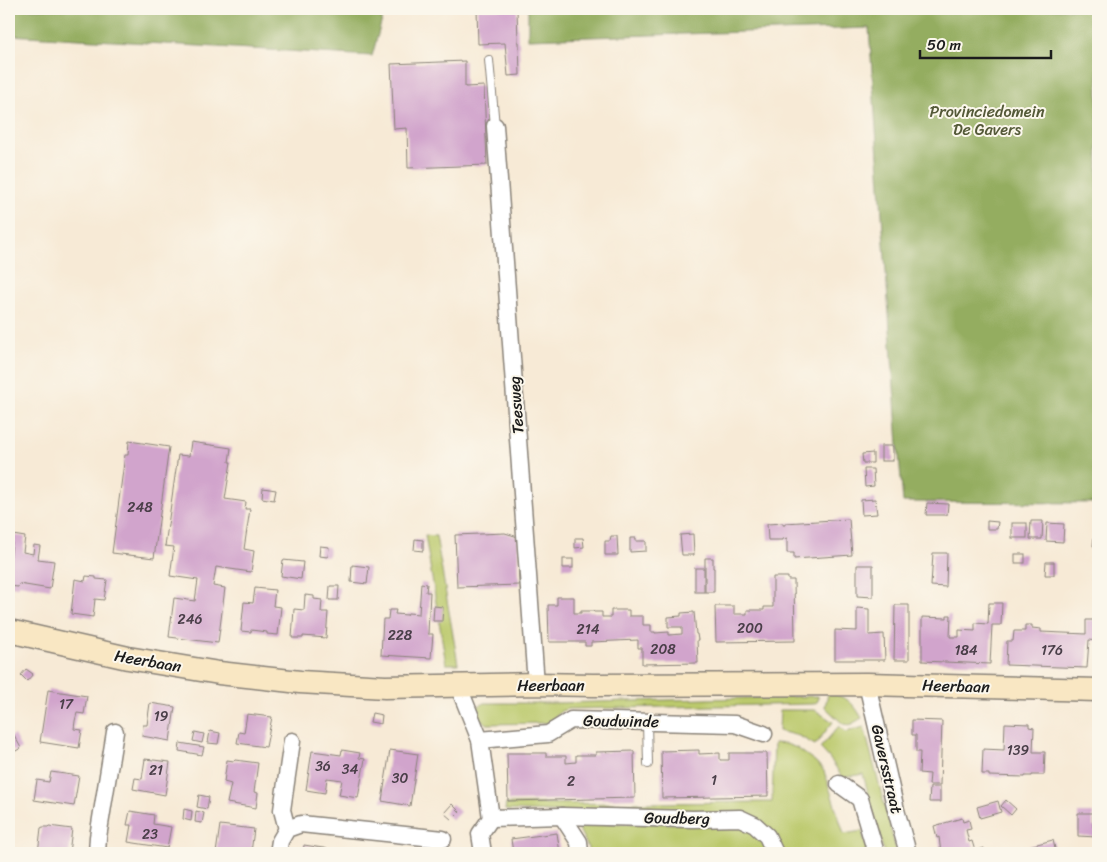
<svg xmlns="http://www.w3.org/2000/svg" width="1107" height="862" font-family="Sriracha,sans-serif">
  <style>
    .green { fill: #bbc96c; stroke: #6c7244 }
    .forest { fill: #94ad60; stroke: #58643e }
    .building { fill: #d1a4cc }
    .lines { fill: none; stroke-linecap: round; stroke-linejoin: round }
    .lane-casing { stroke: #8a8379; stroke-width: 10 }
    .street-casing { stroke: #8a8379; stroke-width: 19 }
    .secondary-casing { stroke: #8a8379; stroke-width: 25 }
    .lane { stroke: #fff; stroke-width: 8 }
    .street { stroke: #fff; stroke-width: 16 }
    .secondary { stroke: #f9e7c3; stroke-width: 22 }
    .labels { text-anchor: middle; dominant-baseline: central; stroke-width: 4; stroke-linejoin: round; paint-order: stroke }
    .number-label { font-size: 14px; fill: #493e48 }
    .park-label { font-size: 16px; fill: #545938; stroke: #fbf7ec }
    .street-label { font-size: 16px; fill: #1c1c1c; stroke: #fbf7ec }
  </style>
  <rect width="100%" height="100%" fill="#fbf7ec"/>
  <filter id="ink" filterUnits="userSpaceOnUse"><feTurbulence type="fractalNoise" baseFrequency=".02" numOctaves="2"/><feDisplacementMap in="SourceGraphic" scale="10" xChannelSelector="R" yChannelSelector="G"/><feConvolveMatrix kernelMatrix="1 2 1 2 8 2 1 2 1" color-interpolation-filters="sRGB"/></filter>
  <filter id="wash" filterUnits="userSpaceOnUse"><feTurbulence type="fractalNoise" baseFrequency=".0096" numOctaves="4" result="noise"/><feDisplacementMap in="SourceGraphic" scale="20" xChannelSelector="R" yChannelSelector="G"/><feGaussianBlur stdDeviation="1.12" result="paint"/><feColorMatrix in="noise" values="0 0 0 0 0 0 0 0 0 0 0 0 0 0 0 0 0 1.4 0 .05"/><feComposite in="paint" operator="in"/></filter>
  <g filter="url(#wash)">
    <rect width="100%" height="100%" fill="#f7ead6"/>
    <g class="green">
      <polygon points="425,535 436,536 458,664 446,664"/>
      <path d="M828,693C847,697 852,701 862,718L850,725L843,724L825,707Z"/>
      <path d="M818,696V701L814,704L568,709L561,711L553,720L547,723L488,724C483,722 479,719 476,714L477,707L484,703H555Z"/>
      <polygon points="780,710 815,710 833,722 815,745 799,736 779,731"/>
      <path d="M839,726L846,732L864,727L897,853H884L863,774L842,778C836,766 829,757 820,748Z"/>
      <polygon points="774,743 786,744 797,748 816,762 824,771 844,834 862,831 868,853 782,853 761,821 505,810 506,804 772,802"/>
      <polygon points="576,823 715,824 745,827 761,837 768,853 589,853 588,848"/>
    </g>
    <g class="forest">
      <polygon points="9,9 385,9 372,56 9,35"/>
      <polygon points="528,9 1098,9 1098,503 903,502 898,445 869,28 528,39"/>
    </g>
    <g id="blocks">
      <g class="building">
        <polygon points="477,9 517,9 518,42 519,42 520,75 508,76 505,43 478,44"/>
        <polygon points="465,61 465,87 484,86 487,165 408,168 407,128 394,129 391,64"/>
        <polygon points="129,441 169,447 154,558 112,553 125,455 128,455"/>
        <polygon points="191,442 231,448 229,462 231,462 225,499 246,502 245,509 250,509 244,549 254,551 251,572 216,567 213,586 225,588 218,643 169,637 174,598 195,601 198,580 170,576 174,547 165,546 178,455 189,456"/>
        <rect x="881" y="446" width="12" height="15"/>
        <polygon points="873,453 873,463 863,463 862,454"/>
        <polygon points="864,469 873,469 874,486 865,487"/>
        <polygon points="263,488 276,490 274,500 262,498"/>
        <polygon points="875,499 877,514 862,515 861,500"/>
        <polygon points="927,503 948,504 947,515 926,515"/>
        <polygon points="849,519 852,555 794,559 794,553 787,553 787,538 783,539 783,540 768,540 767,524 783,523 783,525 785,525 785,523"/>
        <polygon points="987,521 998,522 997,529 987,529"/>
        <polygon points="1031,521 1043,521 1042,539 1030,539"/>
        <rect x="1012" y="523" width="15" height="15"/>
        <polygon points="1047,523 1064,524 1063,542 1046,541"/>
        <polygon points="1095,523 1098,523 1098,547 1093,546"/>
        <polygon points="505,533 518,537 519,585 457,587 455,535"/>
        <polygon points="693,534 694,555 682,555 680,535"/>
        <polygon points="13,535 25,537 23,552 33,554 34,545 40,546 38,559 54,561 50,589 19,584 18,587 9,586 9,569"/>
        <polygon points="611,536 617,536 618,555 605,555 605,541 610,541"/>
        <polygon points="575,538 583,538 584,547 575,548"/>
        <polygon points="630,538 636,538 636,541 646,541 646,551 630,552"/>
        <polygon points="415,539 423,540 423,551 414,550"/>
        <polygon points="320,546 329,547 328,557 319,556"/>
        <polygon points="933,553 947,553 946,587 931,586"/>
        <rect x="1015" y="554" width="10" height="9"/>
        <polygon points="705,558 713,558 713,568 714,568 714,592 705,592"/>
        <rect x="563" y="559" width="10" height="9"/>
        <polygon points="283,560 303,562 301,579 281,576"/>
        <polygon points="1046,562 1054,562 1054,575 1045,575"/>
        <polygon points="352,565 369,567 367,584 351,582"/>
        <polygon points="857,565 873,565 873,597 857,596"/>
        <rect x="695" y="568" width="9" height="24"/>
        <polygon points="86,576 96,577 96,579 107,580 104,600 95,599 93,617 71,614 75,579 85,581"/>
        <polygon points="773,577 788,577 788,580 794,580 795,641 716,642 715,606 734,606 734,614 747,614 747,610 764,610 764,607 773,607"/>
        <polygon points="421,583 427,584 426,592 430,592 428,634 433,634 431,658 381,655 383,619 388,619 389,610 396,610 395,614 407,615 408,613 419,614"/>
        <polygon points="330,586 339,586 338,600 329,600"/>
        <polygon points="255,588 275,590 273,606 281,607 278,635 267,634 267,632 251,630 251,632 241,631 244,602 253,603"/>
        <polygon points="305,595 314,596 314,599 322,600 321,612 328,612 326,638 303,636 303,638 292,638 294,609 304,610"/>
        <polygon points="557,597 574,597 574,613 581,613 581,611 593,611 594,612 602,612 602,617 611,617 611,610 629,610 629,616 643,616 643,625 651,625 651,632 655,632 655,633 669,632 669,635 682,634 682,627 668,627 668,617 681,616 681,613 694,612 696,634 697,634 698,640 697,640 698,663 642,664 642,648 638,648 638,640 591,642 591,646 585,646 585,642 549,642 548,605 557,605"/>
        <polygon points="989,603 1002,603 1001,625 992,625 990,664 922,661 922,617 947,618 947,615 951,615 950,637 959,637 959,630 975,631 975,623 988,624"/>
        <polygon points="895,605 909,605 909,660 894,660"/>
        <polygon points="434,606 443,607 442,621 433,621"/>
        <polygon points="857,608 869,609 869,635 884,634 885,660 835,660 835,630 857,631"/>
        <polygon points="1086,620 1098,620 1098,641 1089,640 1087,668 1006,665 1007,641 1013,641 1014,631 1025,631 1025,625 1032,625 1032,628 1041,629 1041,632 1086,634"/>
        <polygon points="26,669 33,674 27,681 21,675"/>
        <polygon points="48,690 87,696 84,714 77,713 75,721 74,729 82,730 79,748 40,742"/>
        <polygon points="150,703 175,707 170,741 142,736 143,725 147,725"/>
        <polygon points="372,713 382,715 381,724 370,722"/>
        <polygon points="247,714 272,717 266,747 237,743 239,732 244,733"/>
        <polygon points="912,720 942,721 940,785 929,785 930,774 919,773 920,752 916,752 916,735 912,735"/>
        <polygon points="1005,723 1029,724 1029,727 1034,728 1033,752 1045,752 1044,775 1032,775 1032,776 1025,776 1025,777 989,776 989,774 982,774 983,749 1004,750"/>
        <polygon points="210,731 220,733 218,744 208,743"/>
        <polygon points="195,732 204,734 202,743 193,741"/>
        <polygon points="14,735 21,748 14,752 9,743 9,738"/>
        <polygon points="180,743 204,747 202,755 179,751"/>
        <polygon points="342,750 360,753 359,758 365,759 358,798 339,795 342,780 335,779 327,778 325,793 306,790 312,751 341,755"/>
        <polygon points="390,750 418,754 410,806 382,801"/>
        <polygon points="699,750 699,754 720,753 720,760 729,760 729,753 767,753 768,796 662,798 661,751"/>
        <polygon points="634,751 635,798 508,801 507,753 546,753 546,756 566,756 566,763 576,762 576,755 596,755 596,752"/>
        <polygon points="145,759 170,762 165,795 133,789 135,778 142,779"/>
        <polygon points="227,760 234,761 235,760 258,763 254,792 258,793 256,808 227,803 231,784 224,782"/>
        <polygon points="51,772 79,776 74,806 34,800 37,780 49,782"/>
        <polygon points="930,787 940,787 940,802 929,802"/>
        <polygon points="199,795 209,797 207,809 197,807"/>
        <polygon points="1006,800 1016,809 1011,815 1001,806"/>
        <polygon points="998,801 1001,812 980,818 977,807"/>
        <polygon points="452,804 460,812 452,820 444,813"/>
        <polygon points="184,809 192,811 191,821 183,819"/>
        <polygon points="130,811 154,815 153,824 171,827 167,848 128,842 131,825 127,825"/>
        <polygon points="196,811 204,813 202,823 195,822"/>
        <polygon points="1078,813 1093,813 1093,827 1097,827 1097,837 1078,836"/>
        <polygon points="962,818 963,822 969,820 971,829 966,830 969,842 972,841 975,851 984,848 985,853 941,853 939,837 937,838 934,826"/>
        <polygon points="220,825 254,829 251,853 216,853"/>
        <polygon points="49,826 72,829 69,853 38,853 41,828 43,827 48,827"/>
        <polygon points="557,833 560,853 513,853 511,839"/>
        <polygon points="1053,840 1056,853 1010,853 1009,851"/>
        <polygon points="304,845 348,852 348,853 303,853"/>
      </g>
    </g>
  </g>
  <g filter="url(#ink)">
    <use href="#blocks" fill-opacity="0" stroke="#8a8379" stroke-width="1"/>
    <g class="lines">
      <defs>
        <g id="lane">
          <polyline points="489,60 495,126"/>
          <polyline points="647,722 648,764"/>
        </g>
        <g id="street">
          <polyline points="495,126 536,684"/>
          <polyline points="867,684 896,810 908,853"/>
          <polyline points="458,685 480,740 491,818 480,834 483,853"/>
          <polyline points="480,740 548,734 571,720 735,724 764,734"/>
          <polyline points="839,784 860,799 876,853"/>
          <polyline points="562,816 579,842 580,853"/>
          <polyline points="491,818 562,816 693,819 740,818 755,825 767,836 775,853"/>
          <polyline points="287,829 282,810 292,741"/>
          <polyline points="97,853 98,837 115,732"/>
          <polyline points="278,853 280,841 287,829 301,824 443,839"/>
        </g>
        <polyline id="secondary" points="9,631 128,658 219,673 300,682 385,687 536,684 593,685 867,684 1098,690"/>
      </defs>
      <use href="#lane" class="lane-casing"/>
      <use href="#street" class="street-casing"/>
      <use href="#secondary" class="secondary-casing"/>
      <use href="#lane" class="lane"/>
      <use href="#street" class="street"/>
      <use href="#secondary" class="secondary"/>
    </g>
  </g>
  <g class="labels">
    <g class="number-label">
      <text x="140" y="507">248</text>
      <text x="190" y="619">246</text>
      <text x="750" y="628">200</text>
      <text x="588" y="629">214</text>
      <text x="400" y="635">228</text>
      <text x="663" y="649">208</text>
      <text x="966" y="650">184</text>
      <text x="1052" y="650">176</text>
      <text x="66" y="704">17</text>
      <text x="161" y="716">19</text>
      <text x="1018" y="750">139</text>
      <text x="323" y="766">36</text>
      <text x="350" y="769">34</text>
      <text x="156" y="770">21</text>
      <text x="400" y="778">30</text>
      <text x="714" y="780">1</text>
      <text x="571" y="781">2</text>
      <text x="150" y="834">23</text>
    </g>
    <g class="park-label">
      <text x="987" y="111">Provinciedomein<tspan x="987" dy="18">De Gavers</tspan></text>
    </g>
    <g class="street-label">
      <text transform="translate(516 405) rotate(-94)">Teesweg</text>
      <text transform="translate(148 661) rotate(10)">Heerbaan</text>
      <text x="551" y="685">Heerbaan</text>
      <text transform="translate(956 686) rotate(2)">Heerbaan</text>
      <text transform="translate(621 721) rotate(1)">Goudwinde</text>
      <text transform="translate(887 769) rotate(77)">Gaversstraat</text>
      <text transform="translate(677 818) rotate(1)">Goudberg</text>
    </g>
  </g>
  <rect width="1107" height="862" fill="none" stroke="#fbf7ec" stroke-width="30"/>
  <path d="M920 50v8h131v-8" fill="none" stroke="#1c1c1c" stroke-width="2.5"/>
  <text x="927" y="50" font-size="15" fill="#1c1c1c" stroke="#fbf7ec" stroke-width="4" paint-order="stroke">50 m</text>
</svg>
